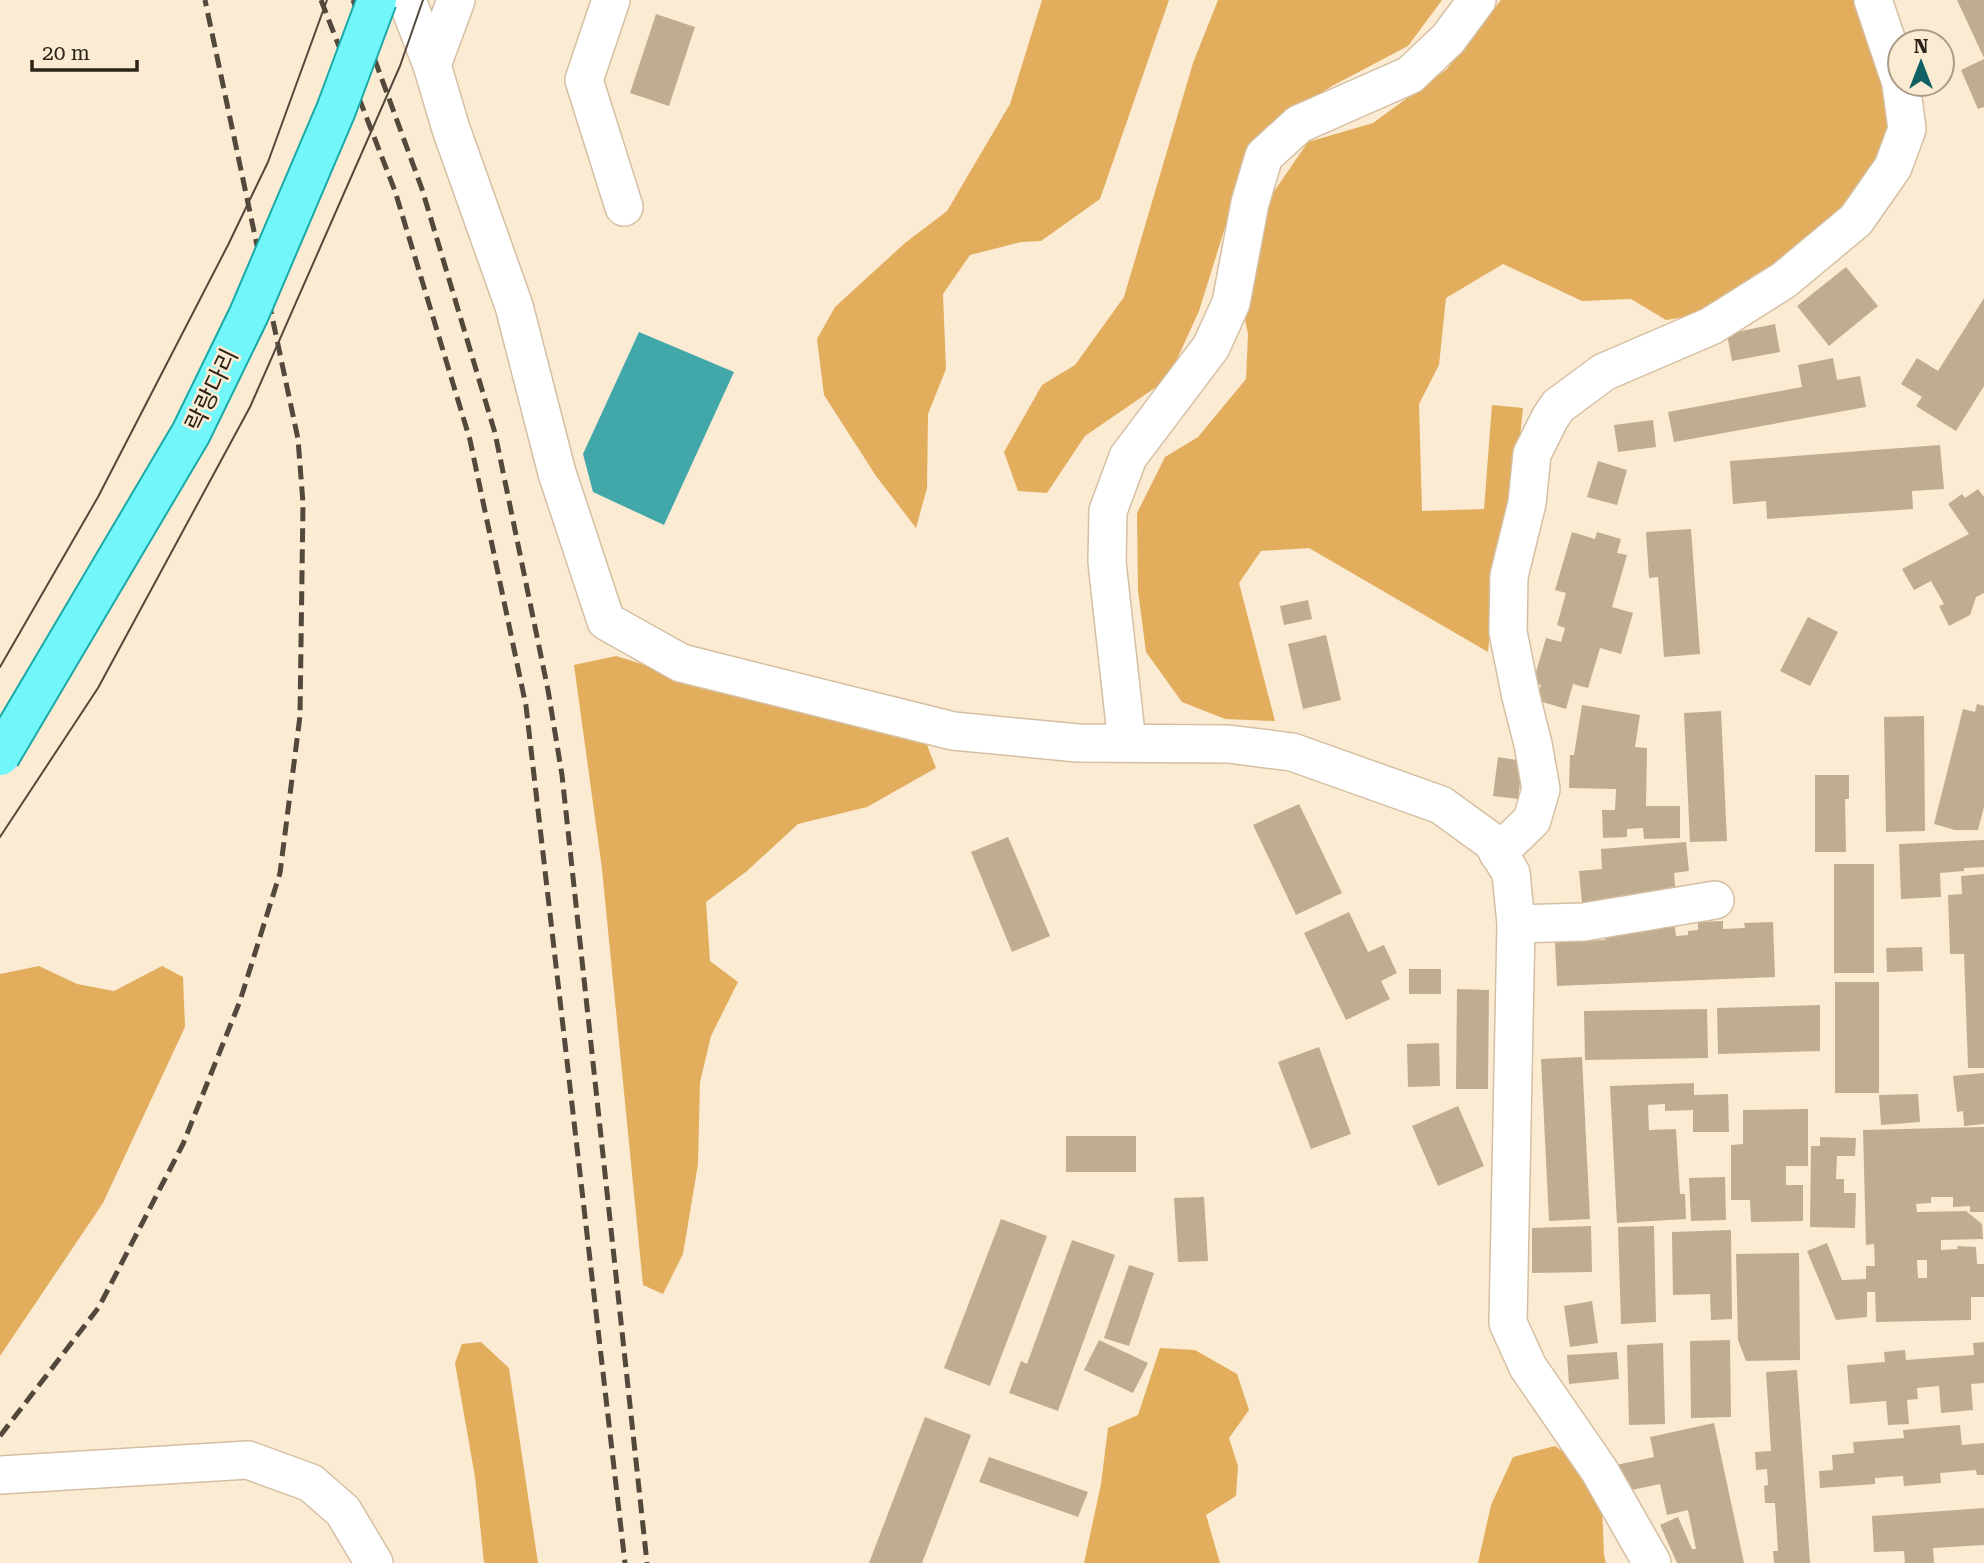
<svg xmlns="http://www.w3.org/2000/svg" width="1984" height="1563" font-family="'Roboto Serif','Noto Sans KR',serif">
  <style>
    .forest { fill: #e2ad5d }
    .water { fill: #42a7a9 }
    .building { fill: #c0ac90; fill-rule: evenodd }
    .lines { fill: none; stroke-linecap: round; stroke-linejoin: round }
    .minor-casing { stroke: #d4bfa2; stroke-width: 40 }
    .minor { stroke: #fff; stroke-width: 37 }
    .tram { stroke: #52483b; stroke-width: 2 }
    .rail { stroke: #52483b; stroke-width: 5; stroke-dasharray: 14 7; stroke-linecap: butt }
    .major-bridge-casing { stroke: #1ba9a8; stroke-width: 42; stroke-linecap: butt }
    .major-bridge { stroke: #71f7f9; stroke-width: 38 }
    .labels { text-anchor: middle; dominant-baseline: central; stroke-width: 5; stroke-linejoin: round; paint-order: stroke }
    .street-label { font-size: 24px; fill: #2b2318; stroke: #fcebd3 }
  </style>
  <rect width="100%" height="100%" fill="#fcebd3"/>
  <g class="forest">
    <polygon points="1042,0 1169,0 1100,199 1041,241 1021,242 970,255 943,294 946,369 928,414 927,488 916,528 876,476 824,395 817,339 835,307 905,243 947,211 1010,104"/>
    <polygon points="1218,0 1442,0 1408,46 1332,86 1278,122 1233,202 1199,311 1168,379 1085,436 1047,493 1018,491 1004,452 1042,385 1075,365 1124,297 1193,63"/>
    <polygon points="1501,0 1859,0 1882,63 1891,126 1879,168 1849,203 1798,251 1696,315 1666,320 1631,299 1582,301 1503,264 1446,298 1439,365 1419,404 1422,511 1484,509 1492,405 1523,408 1513,503 1497,558 1488,652 1309,548 1261,551 1239,583 1275,721 1225,719 1182,702 1146,652 1138,591 1137,513 1165,457 1198,437 1246,379 1248,334 1242,305 1273,193 1308,142 1373,123 1447,69"/>
    <polygon points="616,656 726,690 846,718 927,745 936,768 867,807 798,824 747,871 706,902 710,961 738,982 711,1036 700,1082 698,1164 683,1254 663,1294 643,1285 602,869 574,665"/>
    <polygon points="39,966 77,984 114,991 162,966 183,977 185,1027 103,1203 0,1356 0,974"/>
    <polygon points="481,1342 509,1368 538,1563 484,1563 475,1477 455,1363 462,1344"/>
    <polygon points="1160,1348 1195,1350 1237,1374 1249,1410 1229,1438 1238,1466 1236,1496 1206,1515 1220,1563 1084,1563 1101,1484 1108,1428 1138,1415"/>
    <polygon points="1555,1446 1579,1464 1602,1506 1604,1555 1606,1563 1478,1563 1491,1505 1513,1457"/>
  </g>
  <polygon class="water" points="639,332 734,372 664,525 593,492 583,454"/>
  <g class="building">
    <polygon points="1957,0 1984,0 1984,58"/>
    <polygon points="656,14 695,27 669,106 630,93"/>
    <polygon points="1984,59 1984,107 1978,109 1961,70"/>
    <polygon points="1846,267 1878,306 1829,346 1797,306"/>
    <polygon points="1984,298 1984,386 1956,431 1916,406 1922,397 1901,384 1917,358 1938,371"/>
    <polygon points="1775,324 1780,352 1732,361 1727,334"/>
    <polygon points="1833,358 1837,380 1860,376 1866,407 1674,442 1668,412 1802,387 1798,365"/>
    <polygon points="1653,420 1656,447 1618,452 1614,425"/>
    <polygon points="1940,445 1944,489 1912,491 1913,509 1767,519 1766,501 1733,504 1730,461"/>
    <polygon points="1598,461 1627,470 1617,505 1587,497"/>
    <polygon points="1978,489 1984,497 1984,593 1976,597 1970,615 1949,626 1939,606 1944,604 1931,581 1914,590 1902,569 1969,534 1948,504 1962,494 1965,498"/>
    <polygon points="1691,529 1700,654 1664,657 1658,577 1649,578 1646,532"/>
    <polygon points="1572,532 1595,539 1597,532 1621,539 1617,553 1627,555 1612,607 1633,613 1621,654 1600,648 1588,688 1573,684 1566,709 1536,700 1541,685 1533,682 1546,638 1561,642 1565,628 1557,625 1566,593 1555,590"/>
    <polygon points="1308,600 1312,619 1284,625 1280,606"/>
    <polygon points="1808,617 1838,632 1810,686 1780,671"/>
    <polygon points="1326,635 1341,700 1303,709 1288,644"/>
    <polygon points="1977,704 1984,706 1984,807 1978,830 1955,830 1934,824 1963,709 1975,712"/>
    <polygon points="1582,705 1640,715 1635,747 1647,748 1646,806 1680,806 1680,838 1644,839 1643,828 1627,829 1627,837 1603,838 1602,810 1615,810 1616,789 1569,788 1570,755 1574,755"/>
    <polygon points="1721,711 1727,841 1690,842 1684,713"/>
    <polygon points="1924,716 1925,831 1886,832 1884,717"/>
    <polygon points="1498,757 1523,761 1518,799 1493,796"/>
    <polygon points="1815,775 1849,775 1849,799 1845,799 1846,852 1815,852"/>
    <polygon points="1299,804 1342,893 1296,915 1253,825"/>
    <polygon points="1008,837 1050,936 1012,952 971,852"/>
    <polygon points="1984,840 1984,867 1964,868 1964,871 1940,873 1941,897 1901,899 1899,844"/>
    <polygon points="1686,842 1689,871 1674,873 1676,896 1582,903 1579,871 1602,869 1601,849"/>
    <rect x="1834" y="864" width="40" height="109"/>
    <polygon points="1984,874 1984,1068 1968,1068 1964,954 1950,954 1948,895 1962,894 1961,876"/>
    <polygon points="1349,912 1368,952 1384,945 1397,973 1381,981 1390,999 1346,1020 1304,933"/>
    <polygon points="1663,920 1664,927 1675,927 1676,936 1688,935 1688,931 1698,930 1698,922 1723,921 1723,929 1745,928 1744,923 1773,922 1775,977 1557,986 1555,942 1605,940 1605,932"/>
    <polygon points="1922,947 1923,971 1887,972 1886,948"/>
    <rect x="1409" y="969" width="32" height="25"/>
    <rect x="1835" y="982" width="44" height="111"/>
    <polygon points="1457,989 1489,990 1488,1089 1456,1089"/>
    <polygon points="1820,1005 1820,1051 1718,1054 1717,1008"/>
    <polygon points="1707,1009 1708,1058 1585,1060 1584,1011"/>
    <polygon points="1439,1043 1440,1086 1408,1087 1407,1044"/>
    <polygon points="1319,1047 1351,1134 1311,1149 1278,1062"/>
    <polygon points="1582,1057 1590,1219 1549,1221 1541,1059"/>
    <polygon points="1984,1073 1984,1124 1964,1126 1963,1111 1957,1112 1953,1076"/>
    <polygon points="1694,1083 1694,1095 1728,1094 1729,1132 1693,1132 1693,1110 1665,1111 1665,1104 1648,1105 1649,1130 1676,1129 1680,1194 1685,1194 1686,1219 1617,1223 1610,1086"/>
    <polygon points="1918,1094 1920,1122 1881,1125 1879,1095"/>
    <polygon points="1458,1106 1484,1166 1438,1186 1412,1126"/>
    <polygon points="1808,1109 1808,1166 1786,1166 1786,1185 1803,1185 1803,1221 1751,1222 1750,1200 1731,1200 1731,1145 1743,1144 1743,1110"/>
    <path d="M1984,1127V1212H1970V1206L1953,1207V1197H1931V1203L1916,1204L1917,1212L1966,1211L1982,1224L1983,1239L1941,1240V1250L1958,1249L1957,1246L1976,1247L1977,1264H1984V1297H1971V1320L1876,1322L1875,1292H1867V1317L1836,1320L1807,1251L1827,1243L1842,1280L1866,1279V1266H1875L1874,1244L1866,1245L1863,1130ZM1917,1260H1927V1278H1918Z"/>
    <rect x="1066" y="1136" width="70" height="36"/>
    <polygon points="1820,1137 1856,1138 1855,1156 1837,1156 1836,1179 1844,1179 1844,1193 1856,1193 1855,1228 1810,1227 1811,1146 1820,1146"/>
    <polygon points="1725,1177 1726,1220 1691,1221 1689,1178"/>
    <polygon points="1204,1197 1208,1261 1178,1262 1174,1198"/>
    <polygon points="1001,1219 1047,1236 990,1386 944,1368"/>
    <polygon points="1591,1226 1592,1272 1532,1273 1532,1228"/>
    <polygon points="1654,1226 1656,1322 1621,1324 1618,1227"/>
    <polygon points="1731,1230 1732,1319 1711,1320 1710,1294 1673,1295 1672,1232"/>
    <polygon points="1072,1240 1115,1255 1058,1411 1009,1393 1021,1361 1027,1364"/>
    <polygon points="1799,1253 1800,1360 1746,1361 1738,1340 1736,1254"/>
    <polygon points="1129,1265 1154,1273 1129,1346 1104,1338"/>
    <polygon points="1592,1301 1598,1343 1570,1347 1564,1306"/>
    <polygon points="1099,1340 1148,1363 1133,1393 1084,1370"/>
    <polygon points="1730,1340 1731,1417 1691,1418 1690,1341"/>
    <polygon points="1984,1342 1984,1383 1971,1384 1973,1410 1941,1413 1939,1386 1917,1388 1918,1399 1907,1400 1909,1424 1888,1425 1886,1401 1850,1404 1847,1365 1885,1362 1884,1352 1905,1350 1906,1360 1974,1355 1973,1343"/>
    <polygon points="1663,1343 1665,1424 1629,1425 1627,1345"/>
    <polygon points="1617,1352 1619,1379 1569,1384 1567,1355"/>
    <polygon points="1797,1370 1810,1563 1774,1563 1773,1551 1778,1551 1775,1503 1765,1503 1764,1486 1768,1485 1767,1469 1756,1470 1755,1452 1771,1451 1766,1372"/>
    <polygon points="925,1417 971,1435 922,1563 869,1563"/>
    <polygon points="1714,1423 1744,1563 1677,1563 1660,1525 1678,1517 1692,1549 1696,1549 1688,1510 1667,1515 1660,1484 1632,1490 1616,1465 1654,1457 1650,1437"/>
    <polygon points="1960,1425 1962,1445 1984,1443 1984,1475 1977,1475 1976,1470 1940,1473 1941,1483 1904,1486 1903,1476 1875,1478 1875,1484 1820,1488 1819,1471 1833,1470 1832,1455 1854,1453 1853,1442 1904,1438 1903,1430"/>
    <polygon points="989,1457 1088,1492 1078,1517 979,1482"/>
    <polygon points="1984,1508 1984,1545 1933,1548 1934,1563 1905,1563 1904,1551 1874,1552 1872,1516"/>
  </g>
  <g class="lines">
    <defs>
      <g id="minor">
        <polyline points="407,0 432,65 451,129 514,306 557,473 606,621 681,663 953,731 1078,743 1228,744 1292,752 1441,805 1492,842 1511,873 1516,924 1508,1323 1528,1367 1599,1470 1652,1563"/>
        <polyline points="611,0 584,80 624,207"/>
        <polyline points="1873,0 1900,80"/>
        <polyline points="432,65 456,0"/>
        <polyline points="1127,743 1107,562 1108,511 1128,457 1211,347 1231,303 1250,203 1264,156 1299,124 1410,75 1448,39 1477,0"/>
        <polyline points="1498,853 1532,820 1541,789 1533,744 1521,697 1508,632 1509,576 1527,503 1532,454 1550,418 1558,406 1604,372 1711,326 1784,280 1856,220 1893,167 1907,129 1901,84"/>
        <polyline points="1516,924 1584,922 1715,900"/>
        <polyline points="0,1475 248,1460 311,1483 343,1511 374,1563"/>
      </g>
    </defs>
    <use href="#minor" class="minor-casing"/>
    <use href="#minor" class="minor"/>
    <g class="tram">
      <polyline points="0,667 98,497 228,245 268,162 327,0"/>
      <polyline points="0,837 98,688 250,407 400,66 423,0"/>
    </g>
    <g class="rail">
      <polyline points="321,0 395,191 470,440 526,706 625,1563"/>
      <polyline points="353,0 422,189 495,433 548,690 562,775 647,1563"/>
      <polyline points="0,1436 99,1307 183,1144 240,1001 280,873 300,716 303,503 298,439 205,0"/>
    </g>
    <defs>
      <polyline id="major-bridge" points="0,756 191,433 249,314 336,110 377,0"/>
    </defs>
    <use href="#major-bridge" class="major-bridge-casing"/>
    <use href="#major-bridge" class="major-bridge"/>
  </g>
  <g class="labels">
    <g class="street-label">
      <text transform="translate(212 390) rotate(-64)">락랑다리</text>
    </g>
  </g>
  <g transform="translate(1921 63)"><circle r="33" fill="#fcebd3" stroke="#a89b88" stroke-width="2"/>
  <path d="M0-5L12 26L0 18L-12 26Z" fill="#106163"/>
  <text y="-10" font-size="19" font-weight="bold" text-anchor="middle" fill="#2b2318">N</text>
  </g>
  <path d="M32 60v10h105v-10" fill="none" stroke="#2b2318" stroke-width="3.5"/>
  <text x="42" y="60" font-size="21" fill="#2b2318" stroke="#fcebd3" stroke-width="5" paint-order="stroke">20 m</text>
</svg>
